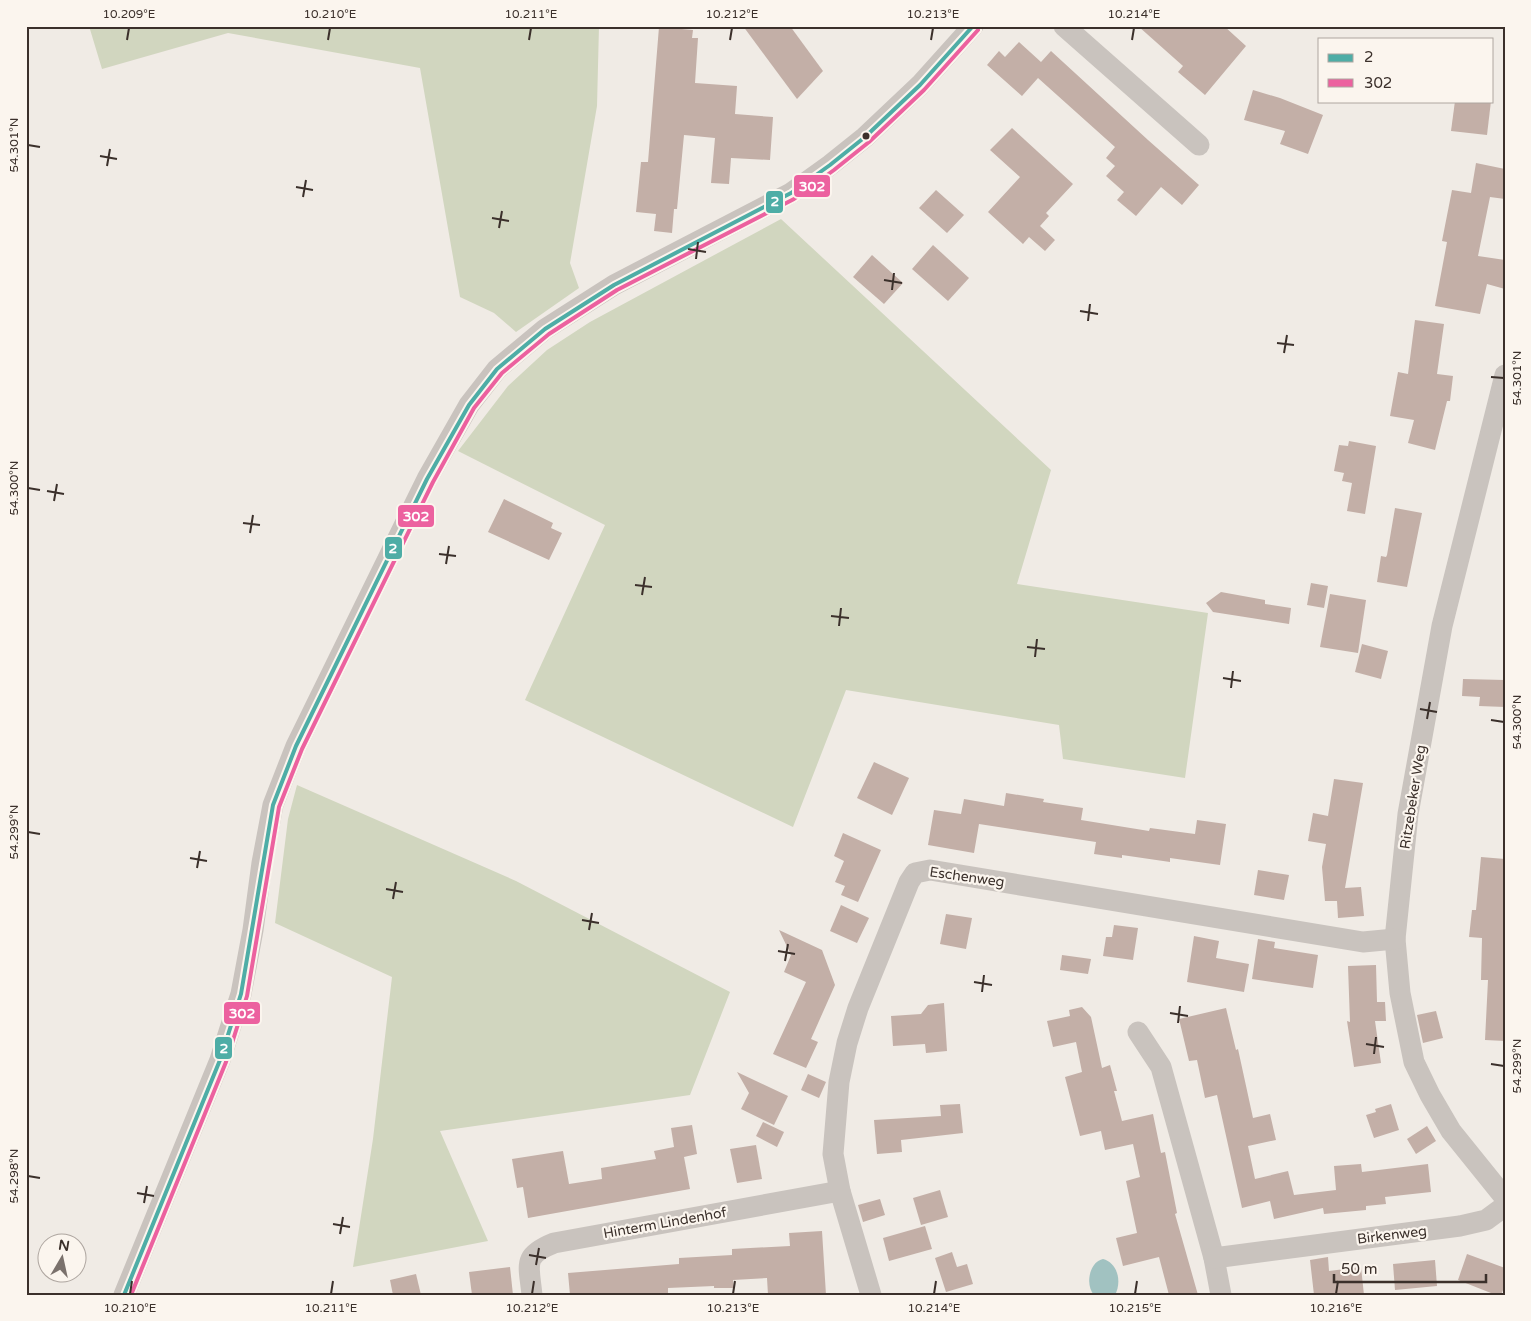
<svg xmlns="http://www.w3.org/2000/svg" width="1531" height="1321" font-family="'Varela Round',sans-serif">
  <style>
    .green { fill: #d1d6bf }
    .water { fill: #a1c2c1 }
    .building { fill: #c3afa7 }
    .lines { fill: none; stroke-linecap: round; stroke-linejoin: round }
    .minor { stroke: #c9c3be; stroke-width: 21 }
    .bus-1-casing { stroke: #fbf5ee; stroke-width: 8 }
    .bus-2-casing { stroke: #fbf5ee; stroke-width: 8 }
    .bus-1 { stroke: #4eada6; stroke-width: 4 }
    .bus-2 { stroke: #ec619f; stroke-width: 4 }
    .ticks { fill: none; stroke: #3b302b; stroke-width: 2 }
    .bus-dot { fill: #3b302b; stroke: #fbf5ee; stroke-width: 2 }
    .labels { text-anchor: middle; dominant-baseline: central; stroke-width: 4.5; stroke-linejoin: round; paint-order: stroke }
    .street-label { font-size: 14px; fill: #3b302b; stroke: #fbf5ee }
    .line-badge { stroke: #fbf5ee; stroke-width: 2 }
    .badge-label { font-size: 14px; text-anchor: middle; font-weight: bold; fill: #fff }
    .neatline { fill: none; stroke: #3b302b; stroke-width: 2 }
    .ticks-label { font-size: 12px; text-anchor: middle; fill: #3b302b }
  </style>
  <rect width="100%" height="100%" fill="#f0ebe5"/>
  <g class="green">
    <polygon points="89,26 599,26 597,106 570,263 579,288 516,332 494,313 460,297 420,68 228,33 102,69"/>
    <polygon points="781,219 1051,470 1017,584 1208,613 1185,778 1063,759 1059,725 846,690 793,827 525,700 605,525 458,451 508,386 547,350 590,322"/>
    <polygon points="297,785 516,881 730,992 690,1095 440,1131 488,1241 353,1267 373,1139 392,977 275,923 288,819"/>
  </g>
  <path class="water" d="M1103,1259C1118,1263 1122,1282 1115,1295H1094C1085,1285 1089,1262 1103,1259Z"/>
  <g class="building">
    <polygon points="743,26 790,26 823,71 797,99"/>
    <polygon points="1138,26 1224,26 1246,46 1205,95 1178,72 1183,66"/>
    <polygon points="659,27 693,30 692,38 698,38 695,83 737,86 735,114 773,117 770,160 731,158 729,184 711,183 715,138 684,135 677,209 674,209 672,233 654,231 656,214 636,212 641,162 648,162"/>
    <polygon points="1019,42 1041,62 1051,51 1148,140 1199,185 1182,205 1161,187 1136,216 1117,200 1124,192 1106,176 1115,166 1106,158 1115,147 1038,78 1022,96 987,65 999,51 1005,57"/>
    <polygon points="1253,90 1280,98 1323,115 1308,154 1280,144 1285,131 1244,120"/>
    <polygon points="1455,101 1491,101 1487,135 1451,131"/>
    <polygon points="1012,128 1073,184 1046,213 1049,216 1040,226 1055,240 1045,251 1029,237 1023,244 988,212 1020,177 990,150"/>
    <polygon points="1476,163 1505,169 1505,199 1490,197 1478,256 1505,260 1505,289 1487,284 1480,314 1435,306 1447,242 1442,241 1452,190 1471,193"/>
    <polygon points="936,190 964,215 947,233 919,208"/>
    <polygon points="933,245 969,278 948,301 912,269"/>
    <polygon points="872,255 903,283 884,304 853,277"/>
    <polygon points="1415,320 1444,324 1437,374 1453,376 1450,401 1447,401 1435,450 1408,443 1414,420 1390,416 1398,372 1408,374"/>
    <polygon points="1349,441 1376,446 1365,514 1347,511 1352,483 1342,481 1344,473 1334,471 1339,445 1348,446"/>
    <polygon points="504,499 553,523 551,528 562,533 549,560 488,532"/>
    <polygon points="1395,508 1422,513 1407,587 1377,582 1381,556 1386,557 1387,555"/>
    <polygon points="1311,583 1328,586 1324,608 1307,605"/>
    <polygon points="1221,592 1265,600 1265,604 1291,608 1289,624 1213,612 1206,603"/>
    <polygon points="1330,594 1366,600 1358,653 1320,647"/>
    <polygon points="1362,644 1388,651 1381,679 1355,672"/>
    <polygon points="1463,679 1505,680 1505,707 1479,706 1480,697 1462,696"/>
    <polygon points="874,762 909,778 892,815 857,798"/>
    <polygon points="1334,779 1363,783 1345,888 1361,887 1364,916 1338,918 1337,901 1325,901 1322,867 1326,844 1308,841 1313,813 1328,816"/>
    <polygon points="1006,793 1044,799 1043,802 1083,808 1081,820 1149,831 1150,828 1195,834 1197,820 1226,824 1220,865 1170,858 1170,862 1122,855 1122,858 1094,854 1096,842 979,824 974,853 928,845 934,810 961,814 964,799 1004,806"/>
    <polygon points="843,833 881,850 858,902 841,895 845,886 835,882 844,861 834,856"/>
    <polygon points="1481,857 1505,859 1505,1041 1485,1040 1488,980 1481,980 1482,938 1469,937 1472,910 1476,910"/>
    <polygon points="1258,870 1289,875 1284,900 1254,895"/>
    <polygon points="841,905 869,918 857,943 830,931"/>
    <polygon points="946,914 972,918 966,949 940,944"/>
    <polygon points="1114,925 1138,928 1133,960 1103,956 1106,937 1112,937"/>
    <polygon points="779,930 822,950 835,985 811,1039 818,1042 806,1068 773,1054 806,982 784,972 791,955"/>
    <polygon points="1194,936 1219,941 1216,958 1249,964 1244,992 1187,982"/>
    <polygon points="1258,939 1275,942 1274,948 1318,955 1313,988 1252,979"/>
    <polygon points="1062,955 1091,959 1088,974 1060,970"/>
    <polygon points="1376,965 1377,1002 1385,1002 1386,1021 1375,1021 1381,1063 1354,1067 1347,1021 1350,1022 1348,966"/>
    <polygon points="944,1003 947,1051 926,1053 925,1044 893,1046 891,1016 921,1014 928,1005"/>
    <polygon points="1082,1007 1091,1017 1102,1068 1110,1065 1117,1091 1114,1091 1122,1121 1153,1114 1161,1153 1165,1152 1177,1213 1175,1214 1198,1295 1169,1295 1159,1257 1123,1266 1116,1238 1137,1233 1126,1181 1140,1177 1133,1144 1105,1150 1101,1131 1080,1136 1065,1077 1082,1072 1076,1042 1053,1047 1047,1021 1070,1016 1069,1010"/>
    <polygon points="1226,1008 1236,1050 1238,1049 1253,1118 1270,1114 1276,1140 1248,1146 1255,1179 1288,1171 1294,1195 1336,1190 1334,1166 1361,1164 1362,1172 1428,1164 1431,1192 1385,1197 1386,1204 1366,1206 1366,1210 1324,1214 1323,1208 1274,1219 1270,1201 1242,1208 1217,1095 1205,1098 1197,1060 1189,1061 1179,1019"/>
    <polygon points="1436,1011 1443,1038 1423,1043 1417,1015"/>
    <polygon points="737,1072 788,1096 774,1125 741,1109 749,1093"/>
    <polygon points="808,1074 826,1082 819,1098 801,1090"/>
    <polygon points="960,1104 963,1133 901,1140 902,1152 877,1154 874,1120 941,1116 940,1105"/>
    <polygon points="1391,1104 1399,1130 1374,1138 1366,1115 1376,1112 1375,1109"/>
    <polygon points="763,1122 784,1132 777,1147 756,1136"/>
    <polygon points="692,1125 697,1154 684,1157 690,1189 528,1218 523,1187 517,1188 512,1159 563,1151 569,1184 602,1179 601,1168 656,1159 654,1151 674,1147 671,1128"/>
    <polygon points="1427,1126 1436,1141 1416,1154 1407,1139"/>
    <polygon points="756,1145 762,1179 737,1183 730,1149"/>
    <polygon points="940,1190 948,1217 921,1225 913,1198"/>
    <polygon points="880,1199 885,1215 863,1222 858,1205"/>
    <polygon points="925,1226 932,1249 889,1261 883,1238"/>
    <polygon points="822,1231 826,1295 768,1295 767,1278 733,1280 734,1288 714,1288 714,1286 668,1288 668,1295 570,1295 568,1273 679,1264 679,1258 732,1255 732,1249 790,1246 789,1233"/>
    <polygon points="952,1252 957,1267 967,1264 973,1284 946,1292 935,1258"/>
    <polygon points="1467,1254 1505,1268 1505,1285 1501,1295 1496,1295 1458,1280"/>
    <polygon points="1328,1257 1329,1271 1361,1267 1364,1295 1314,1295 1310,1260"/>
    <polygon points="1435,1260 1437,1286 1395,1290 1393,1264"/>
    <polygon points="510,1267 513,1295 472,1295 469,1272"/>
    <polygon points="416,1274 421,1295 393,1295 390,1280"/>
  </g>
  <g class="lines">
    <g class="minor">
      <polyline points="1064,26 1199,145"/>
      <polyline points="1505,375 1442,626 1408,814 1395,939 1400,993 1414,1062 1430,1095 1451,1131 1505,1198"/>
      <polyline points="1138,1032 1161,1067 1214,1258 1221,1295"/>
      <polyline points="1214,1258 1460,1226 1486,1220 1505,1206"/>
      <polyline points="124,1295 220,1060 241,994 253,930 262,863 273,805 296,746 427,479 469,405 497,369 545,329 614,285 791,193 830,165 865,137 920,85 973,26"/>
      <path d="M532,1295C529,1264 522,1256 554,1243L840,1191"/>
      <polyline points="871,1295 840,1191 833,1154 839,1082 847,1043 858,1008 909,882 915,873 930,870 1363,942 1395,939"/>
    </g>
    <defs>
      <polyline id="bus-1" points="124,1295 220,1060 241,994 273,805 296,746 427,479 469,405 497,369 545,329 614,285 791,193 830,165 865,137 920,85 973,26"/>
      <polyline id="bus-2" points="131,1295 226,1062 247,996 279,807 302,749 433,482 474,408 502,373 549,334 617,290 794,199 834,170 869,142 924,90 978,30"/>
    </defs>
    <use href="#bus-1" class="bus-1-casing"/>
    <use href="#bus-2" class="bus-2-casing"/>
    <use href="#bus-1" class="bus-1"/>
    <use href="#bus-2" class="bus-2"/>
  </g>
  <path class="ticks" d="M127,40L129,28M328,40L330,28M529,40L531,28M730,40L732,28M931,40L933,28M1132,40L1134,28M28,145L40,147M100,156L117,159M107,166L110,149M296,187L313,190M303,197L306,180M492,218L509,221M499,228L502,211M688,249L706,252M696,259L698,242M884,280L902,283M892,290L894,273M1080,311L1098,314M1088,321L1090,304M1277,343L1294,345M1284,353L1287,335M1491,377L1504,378M28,488L40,490M47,491L64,494M54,501L57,484M243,523L260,525M250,533L253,515M439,554L456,556M446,564L449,546M635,585L652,587M642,595L645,577M831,616L849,618M839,626L841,608M1027,647L1045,649M1035,657L1037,639M1223,678L1241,681M1231,688L1233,671M1420,709L1437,712M1427,719L1430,702M1491,720L1504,722M28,832L40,834M190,858L207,861M197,868L200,851M386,889L403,892M393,899L396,882M582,920L599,923M589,930L592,913M778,951L795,954M785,961L788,944M974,982L992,985M982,992L984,975M1170,1013L1188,1016M1178,1023L1180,1006M1366,1044L1384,1047M1374,1054L1376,1037M1491,1064L1504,1066M28,1176L40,1178M137,1193L154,1196M144,1203L147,1186M333,1224L350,1227M340,1234L343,1217M529,1255L546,1258M536,1265L539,1248M130,1294L132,1281M331,1294L333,1281M532,1294L534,1281M733,1294L735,1281M934,1294L936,1281M1135,1294L1137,1281M1336,1294L1338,1281"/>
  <circle class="bus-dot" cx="866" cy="136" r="4.5"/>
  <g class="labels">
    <g class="street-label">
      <text transform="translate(1413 797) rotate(-81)">Ritzebeker Weg</text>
      <text transform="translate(967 877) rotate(8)">Eschenweg</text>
      <text transform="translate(665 1223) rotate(-10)">Hinterm Lindenhof</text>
      <text transform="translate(1392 1235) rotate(-7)">Birkenweg</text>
    </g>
  </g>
  <g class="line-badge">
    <rect x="793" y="174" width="38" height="24" rx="5" fill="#ec619f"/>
    <rect x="765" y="190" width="19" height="24" rx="5" fill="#4eada6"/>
    <rect x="397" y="504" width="38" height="24" rx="5" fill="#ec619f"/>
    <rect x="384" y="536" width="19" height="24" rx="5" fill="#4eada6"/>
    <rect x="223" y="1001" width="38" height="24" rx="5" fill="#ec619f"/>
    <rect x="214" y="1036" width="19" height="24" rx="5" fill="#4eada6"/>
  </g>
  <g class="badge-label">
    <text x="812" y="191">302</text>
    <text x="775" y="206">2</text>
    <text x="416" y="521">302</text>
    <text x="393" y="553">2</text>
    <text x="242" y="1018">302</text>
    <text x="224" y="1053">2</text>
  </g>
  <rect width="1531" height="1321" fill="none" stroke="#fbf5ee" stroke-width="55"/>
  <rect x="1318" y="38" width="175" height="65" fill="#fbf5ee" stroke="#aea6a0"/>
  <rect x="1328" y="54" width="25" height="8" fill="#4eada6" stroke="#aea6a0"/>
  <text x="1364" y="62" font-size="15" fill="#3b302b">2</text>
  <rect x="1328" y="79" width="25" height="8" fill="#ec619f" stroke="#aea6a0"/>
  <text x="1364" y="88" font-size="15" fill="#3b302b">302</text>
  <g transform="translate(62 1258) rotate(9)"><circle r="24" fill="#fbf5ee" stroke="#aea6a0"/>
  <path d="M0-4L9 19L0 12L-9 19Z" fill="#7a716c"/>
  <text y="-8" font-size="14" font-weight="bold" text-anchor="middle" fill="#3b302b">N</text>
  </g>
  <path d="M1334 1274v8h152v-8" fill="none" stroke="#3b302b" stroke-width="2.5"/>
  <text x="1341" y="1274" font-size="15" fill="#3b302b" stroke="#fbf5ee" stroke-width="4" paint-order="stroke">50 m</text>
  <rect x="28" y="28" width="1476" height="1266" class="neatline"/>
  <g class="ticks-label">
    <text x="129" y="18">10.209°E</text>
    <text x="330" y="18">10.210°E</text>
    <text x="531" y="18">10.211°E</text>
    <text x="732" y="18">10.212°E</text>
    <text x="933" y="18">10.213°E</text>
    <text x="1134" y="18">10.214°E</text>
    <text transform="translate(14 145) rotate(-90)" y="4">54.301°N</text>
    <text transform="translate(1517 378) rotate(-90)" y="4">54.301°N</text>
    <text transform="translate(14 488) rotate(-90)" y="4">54.300°N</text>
    <text transform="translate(1517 722) rotate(-90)" y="4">54.300°N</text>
    <text transform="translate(14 832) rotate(-90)" y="4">54.299°N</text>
    <text transform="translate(1517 1066) rotate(-90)" y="4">54.299°N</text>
    <text transform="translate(14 1176) rotate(-90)" y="4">54.298°N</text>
    <text x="130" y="1312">10.210°E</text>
    <text x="331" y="1312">10.211°E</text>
    <text x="532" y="1312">10.212°E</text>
    <text x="733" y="1312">10.213°E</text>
    <text x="934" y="1312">10.214°E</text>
    <text x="1135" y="1312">10.215°E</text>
    <text x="1336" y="1312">10.216°E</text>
  </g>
</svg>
